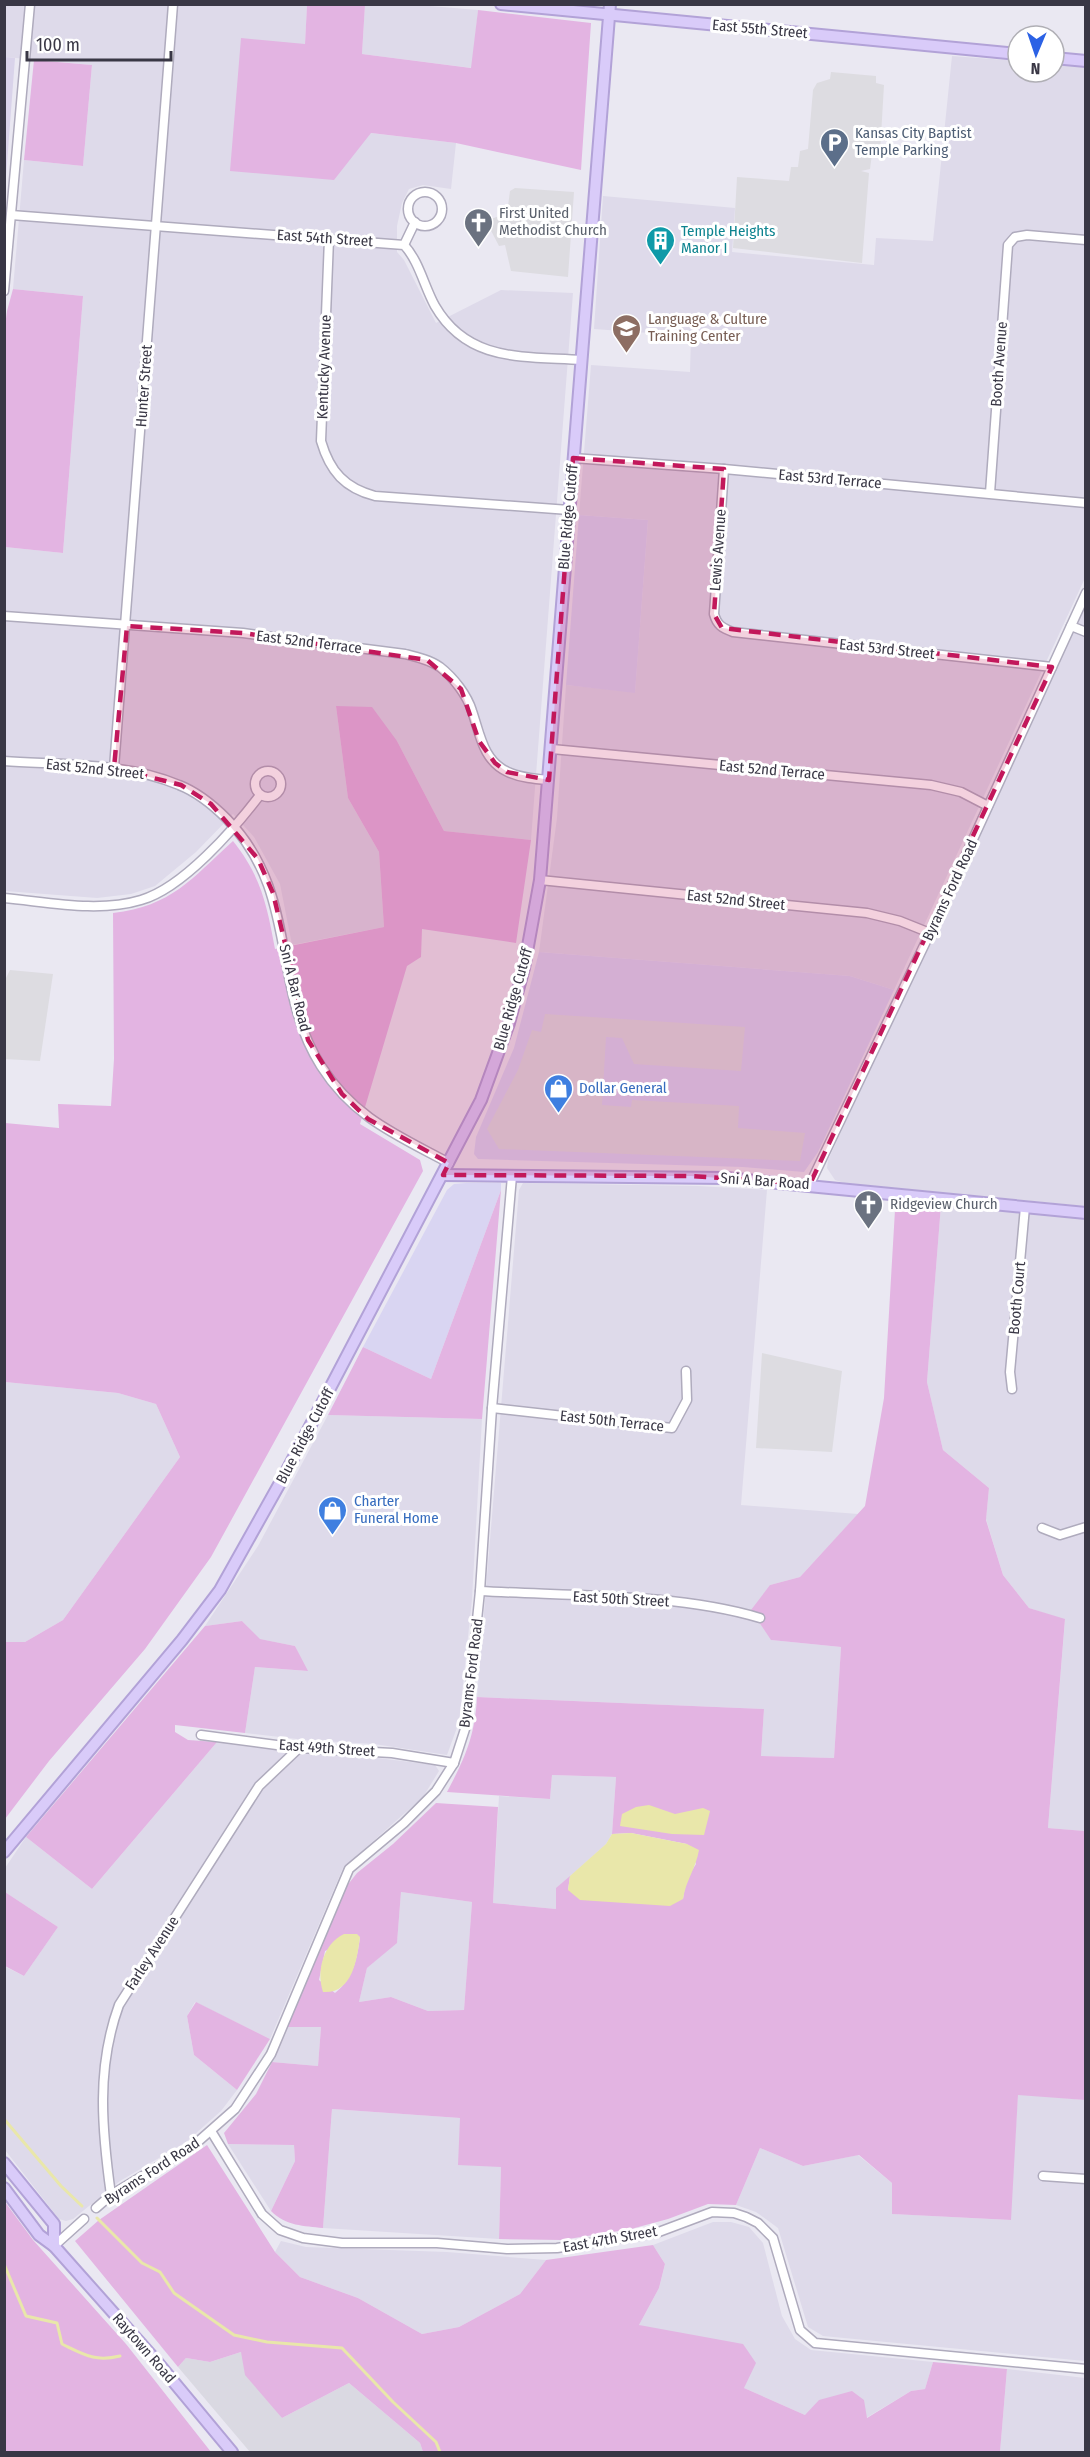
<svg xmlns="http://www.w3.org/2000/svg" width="1090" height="2457" font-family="'Fira Sans Condensed',sans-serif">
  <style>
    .residential { fill: #dedaea }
    .commercial { fill: #d9d5f2 }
    .industrial { fill: #dad9e2 }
    .education { fill: #d9d3ea }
    .green { fill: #e3b4e2; fill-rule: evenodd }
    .parking { fill: #dddce1 }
    .water { fill: #e9e7aa }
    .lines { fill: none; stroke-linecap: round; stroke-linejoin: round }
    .stream { stroke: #e9e7aa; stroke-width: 3 }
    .street-casing { stroke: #afabbd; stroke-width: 11 }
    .secondary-casing { stroke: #b2a2d7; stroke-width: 14 }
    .street { stroke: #fff; stroke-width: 8 }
    .secondary { stroke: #d9cbf9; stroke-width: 10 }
    .marked { fill: #c2185b; fill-opacity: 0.2; stroke: #c2185b; stroke-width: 4.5; stroke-dasharray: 12 8; stroke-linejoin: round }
    .labels { text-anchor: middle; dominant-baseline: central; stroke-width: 6; stroke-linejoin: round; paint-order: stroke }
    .street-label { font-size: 15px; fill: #393745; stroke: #fff }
    .service-label { font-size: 15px; fill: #4e5e75; stroke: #fff; text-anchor: start }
    .worship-label { font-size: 15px; fill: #5b616d; stroke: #fff; text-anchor: start }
    .culture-label { font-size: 15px; fill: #0d838f; stroke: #fff; text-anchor: start }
    .education-label { font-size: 15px; fill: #785e54; stroke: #fff; text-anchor: start }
    .shop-label { font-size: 15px; fill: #366cbe; stroke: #fff; text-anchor: start }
  </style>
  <rect width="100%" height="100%" fill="#eae8f2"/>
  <g class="residential">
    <polygon points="4,5 307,5 305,44 370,133 456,143 451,189 423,185 409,189 402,203 397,226 397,252 404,260 436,323 501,290 573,293 531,840 444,831 397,741 336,706 348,798 379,852 384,927 292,945 280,884 254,837 233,814 196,852 155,886 131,894 97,898 5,891 5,547 63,553 83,296 13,289 24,160 83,166 92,65 5,57"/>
    <polygon points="365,5 418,5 478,10 472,68 362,54"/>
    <polygon points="952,56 1018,61 1018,72 1054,72 1054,64 1085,67 1085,578 894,990 850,976 539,952 557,818 566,685 635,692 648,520 579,515 591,365 690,372 691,336 594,329 603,196 735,208 732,252 874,265 876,238 933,241"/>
    <polygon points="1085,607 1085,1206 844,1183 835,1180 827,1168 828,1160"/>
    <polygon points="523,1183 698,1186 767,1190 741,1505 858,1514 800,1577 770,1585 771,1640 841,1647 834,1758 761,1756 764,1709 477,1697 519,1190"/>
    <polygon points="941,1205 1085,1218 1085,1831 1048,1828 1065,1620 1029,1608 1003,1575 986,1519 989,1488 943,1450 927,1382"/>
    <polygon points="5,1382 118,1393 156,1404 180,1457 63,1620 25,1642 5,1642"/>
    <polygon points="328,1415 482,1419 472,1599 459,1722 447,1755 374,1744 306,1740 245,1733 255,1667 307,1671 295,1646 259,1639 242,1621 205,1626 258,1546"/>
    <polygon points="217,1742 309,1754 353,1755 435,1765 439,1771 423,1797 343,1868 270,2039 195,2002 187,2016 194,2055 237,2090 221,2111 186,2142 120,2181 73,2219 66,2221 59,2219 5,2150 4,1966 24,1976 58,1927 5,1892 5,1868 26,1837 92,1889"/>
    <polygon points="552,1775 616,1777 612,1834 606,1844 557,1888 556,1909 493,1903 499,1796 550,1799"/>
    <polygon points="401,1892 472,1902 464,2010 428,2011 391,1997 359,2002 367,1968 397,1942"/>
    <polygon points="287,2027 321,2027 318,2066 272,2062"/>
    <polygon points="1018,2094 1085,2100 1085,2361 823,2336 808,2327 778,2228 756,2212 736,2205 760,2148 803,2166 858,2155 892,2183 893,2214 1010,2220"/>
    <polygon points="332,2109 460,2118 501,2167 499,2239 323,2228"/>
    <polygon points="228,2144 294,2145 295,2161 271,2211"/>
    <polygon points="713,2222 731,2222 749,2227 763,2243 782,2316 795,2339 811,2350 933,2362 925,2389 911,2391 866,2418 805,2415 744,2388 639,2325 659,2288 665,2264 653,2245"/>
    <polygon points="281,2241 306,2247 447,2252 546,2260 520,2294 459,2327 422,2334 358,2298 300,2277 275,2252"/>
    <polygon points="1007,2369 1085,2378 1085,2452 1000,2452"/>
  </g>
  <g class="commercial">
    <polygon points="579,515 648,520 635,693 566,685"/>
    <polygon points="539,952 850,976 894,990 818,1152 804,1172 743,1167 478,1159 474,1154 476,1137 514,1048"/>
    <polygon points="466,1183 501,1183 501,1190 431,1379 363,1347 447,1190 454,1184"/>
  </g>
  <polygon class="industrial" points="241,2352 282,2418 349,2383 420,2443 423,2452 250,2452 178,2367 186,2358 210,2362"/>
  <polygon class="education" points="5,57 15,58 5,190 4,57"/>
  <g class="green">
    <polygon points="307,5 365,5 362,54 471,68 478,10 591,23 581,170 456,143 371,133 334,180 230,171 241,38 305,44"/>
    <polygon points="34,60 92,65 83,166 24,160"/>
    <polygon points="13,289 83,296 63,553 5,547 4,333 7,311"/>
    <path d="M336,706L372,707L397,741L444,831L531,840L516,943L422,929L421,957L407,966L360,1124L420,1160L423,1171L211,1557L145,1649L49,1761L5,1819V1642H25L63,1620L180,1457L156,1404L118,1393L5,1382V1123L59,1128L58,1104L111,1106L114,1059L113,913C172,906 191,879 233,841C261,876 267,905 275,949L384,927L379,852L348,798Z"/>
    <polygon points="501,1190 482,1419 328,1415 363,1347 431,1379"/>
    <path d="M904,1204L941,1205L927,1382L943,1450L989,1488L986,1520L1003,1575L1029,1608L1065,1619L1048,1828L1085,1831V2100L1018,2095L1011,2220L892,2214V2183L859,2155L803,2166L760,2148L736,2205L708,2204L668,2219L631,2229L562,2240L499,2239L501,2167L458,2165L460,2118L332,2109L323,2228C304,2226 286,2226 271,2211L295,2161L294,2145L228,2144L224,2133L256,2094L272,2062L318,2066L321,2027H287L346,1887L357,1873L393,1844L436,1803L498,1807L493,1903L556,1909V1888L570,1876L568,1890L683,1899L686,1880L696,1864L687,1844L631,1833L612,1834L616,1777L552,1775L550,1799L447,1792C465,1758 475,1736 477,1697L764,1709L761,1756L834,1758L841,1647L771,1640L751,1610L770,1585L800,1577L865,1506L884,1398L895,1210ZM401,1892L472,1902L464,2010L428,2011L391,1997L359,2002L367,1968L397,1943ZM360,1937C357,1959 353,1979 335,1993L319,1980L325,1951Z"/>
    <polygon points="242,1621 260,1639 295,1646 308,1671 255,1667 245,1733 175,1725 175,1732 188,1740 217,1742 92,1889 26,1837 205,1626"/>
    <polygon points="5,1892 58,1927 24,1976 5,1966"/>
    <polygon points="196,2002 270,2039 237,2090 194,2055 187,2016"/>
    <polygon points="207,2145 275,2252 300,2277 358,2298 422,2334 459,2327 520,2294 546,2260 653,2245 665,2264 659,2288 639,2325 743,2344 756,2363 744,2388 805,2415 819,2400 852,2391 864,2400 867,2418 911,2391 925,2389 933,2362 1007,2369 1000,2452 423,2452 420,2443 349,2383 282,2418 245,2375 241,2352 210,2362 186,2358 178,2367 75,2241 99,2220"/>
    <polygon points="5,2202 33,2240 126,2344 211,2452 5,2452"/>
  </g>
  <g class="parking">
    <polygon points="831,72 876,76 876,83 884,85 880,153 872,154 870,169 861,171 869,173 862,263 733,248 737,177 789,181 791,167 798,167 800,151 808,149 813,90 817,83 830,79"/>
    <polygon points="515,188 574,192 568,277 511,271 505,245 499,246 486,221 507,213 510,191"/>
    <polygon points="10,970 53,974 40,1061 5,1059 5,980"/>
    <polygon points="545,1014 745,1027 741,1071 634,1064 622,1038 606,1037 602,1105 631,1107 632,1100 739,1106 738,1128 805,1133 800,1161 499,1149 487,1129 518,1070 532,1030 541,1032"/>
    <polygon points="762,1353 842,1371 832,1452 756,1448"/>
  </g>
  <g class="water">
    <polygon points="649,1805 675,1814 703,1808 710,1811 704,1835 672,1834 620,1826 622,1814 636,1807"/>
    <path d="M631,1833L687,1844L699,1850C696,1868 686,1880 683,1899L670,1906L580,1900L568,1890L570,1876L606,1844L612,1834Z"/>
    <path d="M344,1934H357L360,1937C357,1960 352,1994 323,1992C316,1971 323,1944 344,1934Z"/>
  </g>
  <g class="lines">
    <g class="stream">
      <polyline points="4,2119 61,2186 82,2206"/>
      <polyline points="97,2218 142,2263 160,2272 174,2293 234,2335 267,2342 342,2348 393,2402 436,2442 440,2452"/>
      <path d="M4,2264L26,2316L57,2323L62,2344C85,2355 95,2362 120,2356"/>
    </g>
    <defs>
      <g id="street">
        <circle cx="425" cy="209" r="17"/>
        <path d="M11,215L404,245C419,261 424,286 435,306C468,363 524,356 582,360"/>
        <path d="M329,239L321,441C330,472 345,488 375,496L569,510"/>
        <polyline points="404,245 415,222"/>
        <polyline points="4,291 30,4"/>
        <polyline points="573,458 724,469 1086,503"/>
        <path d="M724,469L714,614C717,625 722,628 733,632L1052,667"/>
        <polyline points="990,493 1008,245 1015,237 1027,235 1086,240"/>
        <path d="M4,616L243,633L405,654C417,657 430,660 440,667C454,678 467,695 472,711C480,734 483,761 508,772C521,778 536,779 549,780"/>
        <polyline points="1071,626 1086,632"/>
        <polyline points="552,749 931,785 961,792 988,806"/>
        <path d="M4,761C62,765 125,762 179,785C197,792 213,805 227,819C300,894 270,986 321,1066C354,1118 397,1135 449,1163"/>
        <polyline points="114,768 173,4"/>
        <circle cx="268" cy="784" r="13"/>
        <polyline points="540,880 867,913 900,921 930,933"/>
        <path d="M4,898C48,902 98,913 141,900C183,888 234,829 260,795"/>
        <polyline points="810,1184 930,933 1086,593"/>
        <polyline points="1012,1389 1010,1372 1025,1207"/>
        <polyline points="492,1408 672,1428 687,1400 686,1371"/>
        <polyline points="1042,1528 1060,1535 1086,1527"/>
        <path d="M480,1591C568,1596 677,1593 760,1618"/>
        <polyline points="201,1735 299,1748 392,1753 454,1763"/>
        <polyline points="211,2131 262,2214 280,2230 303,2238 342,2243 437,2243 507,2249 557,2248 656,2233 712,2212 734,2213 746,2217 758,2223 773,2238 800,2330 815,2343 1086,2369"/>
        <polyline points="1043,2176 1086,2179"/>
        <path d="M111,2195C102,2130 96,2068 119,2005L259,1786L299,1748"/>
        <polyline points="96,2208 111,2195 193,2146 235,2109 271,2054 349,1869 404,1823 436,1791 454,1763 466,1726 480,1591 492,1408 512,1176"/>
        <polyline points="54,2246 84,2219"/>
      </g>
      <g id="secondary">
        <polyline points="501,4 1018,54"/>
        <polyline points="1054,58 1086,61"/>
        <polyline points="443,1175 726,1178 1086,1213"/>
        <polyline points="4,1852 182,1640 220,1590 285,1474 481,1100 509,1023 524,968 540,880 610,4"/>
        <polyline points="4,2163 54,2224 54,2246"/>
        <polyline points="4,2188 39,2235 54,2246 158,2363 232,2452"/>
      </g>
    </defs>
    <use href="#street" class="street-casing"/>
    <use href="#secondary" class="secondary-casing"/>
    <use href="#street" class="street"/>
    <use href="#secondary" class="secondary"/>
  </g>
  <path class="marked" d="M573,458L724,469L714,614L722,628L1052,667L810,1184L691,1176L443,1175L449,1163L368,1119L342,1094L308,1040L273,893L258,859L211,804L181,785L114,768L127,626L243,633L427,660L461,689L479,741L495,763L507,772L549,780Z"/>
  <defs>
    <symbol id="parking-pin" viewBox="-11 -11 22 30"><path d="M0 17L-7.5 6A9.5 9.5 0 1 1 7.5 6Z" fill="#5c6f8a" stroke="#fff"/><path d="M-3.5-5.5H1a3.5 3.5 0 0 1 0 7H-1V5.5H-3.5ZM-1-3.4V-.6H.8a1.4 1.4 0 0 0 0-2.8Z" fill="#fff"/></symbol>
    <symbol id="church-pin" viewBox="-11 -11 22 30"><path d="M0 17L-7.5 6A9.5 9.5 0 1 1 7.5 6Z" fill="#6b7280" stroke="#fff"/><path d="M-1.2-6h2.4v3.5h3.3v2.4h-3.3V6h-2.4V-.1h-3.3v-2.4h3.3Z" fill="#fff"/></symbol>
    <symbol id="building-pin" viewBox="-11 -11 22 30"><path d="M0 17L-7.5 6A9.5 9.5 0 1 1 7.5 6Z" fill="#0f9aa8" stroke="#fff"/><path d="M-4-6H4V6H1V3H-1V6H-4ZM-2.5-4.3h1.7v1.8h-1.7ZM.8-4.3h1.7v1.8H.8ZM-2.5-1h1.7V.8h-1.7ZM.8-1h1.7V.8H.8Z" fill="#fff"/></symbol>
    <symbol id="school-pin" viewBox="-11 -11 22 30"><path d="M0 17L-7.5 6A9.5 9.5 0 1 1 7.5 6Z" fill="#8d6e63" stroke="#fff"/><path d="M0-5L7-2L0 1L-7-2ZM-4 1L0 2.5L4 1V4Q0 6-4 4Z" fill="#fff"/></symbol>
    <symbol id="shop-pin" viewBox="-11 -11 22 30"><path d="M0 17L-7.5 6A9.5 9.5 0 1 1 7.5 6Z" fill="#3f7fe0" stroke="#fff"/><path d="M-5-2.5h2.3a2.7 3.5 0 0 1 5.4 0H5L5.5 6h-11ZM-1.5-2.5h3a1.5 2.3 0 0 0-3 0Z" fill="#fff"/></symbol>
  </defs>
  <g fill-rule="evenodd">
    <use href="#parking-pin" x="818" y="126" width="33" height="45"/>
    <use href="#church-pin" x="462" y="206" width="33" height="45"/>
    <use href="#building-pin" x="644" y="224" width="33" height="45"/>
    <use href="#school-pin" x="610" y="312" width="33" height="45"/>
    <use href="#shop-pin" x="542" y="1072" width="33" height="45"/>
    <use href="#church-pin" x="852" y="1188" width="33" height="45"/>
    <use href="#shop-pin" x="316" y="1494" width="33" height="45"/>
  </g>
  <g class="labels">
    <g class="street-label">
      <text transform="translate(760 29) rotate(5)">East 55th Street</text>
      <text transform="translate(325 238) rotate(4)">East 54th Street</text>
      <text transform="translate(999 364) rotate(-86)">Booth Avenue</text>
      <text transform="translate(324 367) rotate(-88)">Kentucky Avenue</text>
      <text transform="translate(144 386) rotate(-86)">Hunter Street</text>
      <text transform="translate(830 479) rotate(5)">East 53rd Terrace</text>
      <text transform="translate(568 517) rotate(-85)">Blue Ridge Cutoff</text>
      <text transform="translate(718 550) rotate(-86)">Lewis Avenue</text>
      <text transform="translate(309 642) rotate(7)">East 52nd Terrace</text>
      <text transform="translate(887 649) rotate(6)">East 53rd Street</text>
      <text transform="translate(95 769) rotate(6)">East 52nd Street</text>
      <text transform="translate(772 770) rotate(5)">East 52nd Terrace</text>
      <text transform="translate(950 890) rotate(-65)">Byrams Ford Road</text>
      <text transform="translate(736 900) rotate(6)">East 52nd Street</text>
      <text transform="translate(295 988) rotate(76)">Sni A Bar Road</text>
      <text transform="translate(513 999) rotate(-74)">Blue Ridge Cutoff</text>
      <text transform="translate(765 1181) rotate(4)">Sni A Bar Road</text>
      <text transform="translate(1017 1298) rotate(-85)">Booth Court</text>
      <text transform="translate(612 1421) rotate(6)">East 50th Terrace</text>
      <text transform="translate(305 1436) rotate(-62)">Blue Ridge Cutoff</text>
      <text transform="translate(621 1599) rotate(3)">East 50th Street</text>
      <text transform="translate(471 1673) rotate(-83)">Byrams Ford Road</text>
      <text transform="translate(327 1748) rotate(4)">East 49th Street</text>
      <text transform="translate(152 1953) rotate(-57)">Farley Avenue</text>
      <text transform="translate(152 2171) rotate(-33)">Byrams Ford Road</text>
      <text transform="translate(610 2239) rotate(-10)">East 47th Street</text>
      <text transform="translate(144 2348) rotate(49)">Raytown Road</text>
    </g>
    <g class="service-label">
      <text x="855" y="133">Kansas City Baptist<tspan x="855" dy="17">Temple Parking</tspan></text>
    </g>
    <g class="worship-label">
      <text x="499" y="213">First United<tspan x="499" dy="17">Methodist Church</tspan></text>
      <text x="890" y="1204">Ridgeview Church</text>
    </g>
    <g class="culture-label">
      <text x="681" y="231">Temple Heights<tspan x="681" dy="17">Manor I</tspan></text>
    </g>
    <g class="education-label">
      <text x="648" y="319">Language &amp; Culture<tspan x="648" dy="17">Training Center</tspan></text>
    </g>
    <g class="shop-label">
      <text x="579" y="1088">Dollar General</text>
      <text x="354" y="1501">Charter<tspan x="354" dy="17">Funeral Home</tspan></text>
    </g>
  </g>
  <rect width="1090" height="2457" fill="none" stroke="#393745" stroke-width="12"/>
  <g transform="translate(1036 54) rotate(182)"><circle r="28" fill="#ffffff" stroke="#b0afb5" stroke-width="1.5"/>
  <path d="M0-4.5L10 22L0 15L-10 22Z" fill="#2c62e5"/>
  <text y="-9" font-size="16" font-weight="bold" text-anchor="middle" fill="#393745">N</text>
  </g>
  <path d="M27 51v9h144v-9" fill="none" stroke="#393745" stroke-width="3"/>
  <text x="36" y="51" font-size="18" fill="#393745" stroke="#ffffff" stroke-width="4.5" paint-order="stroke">100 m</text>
</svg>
